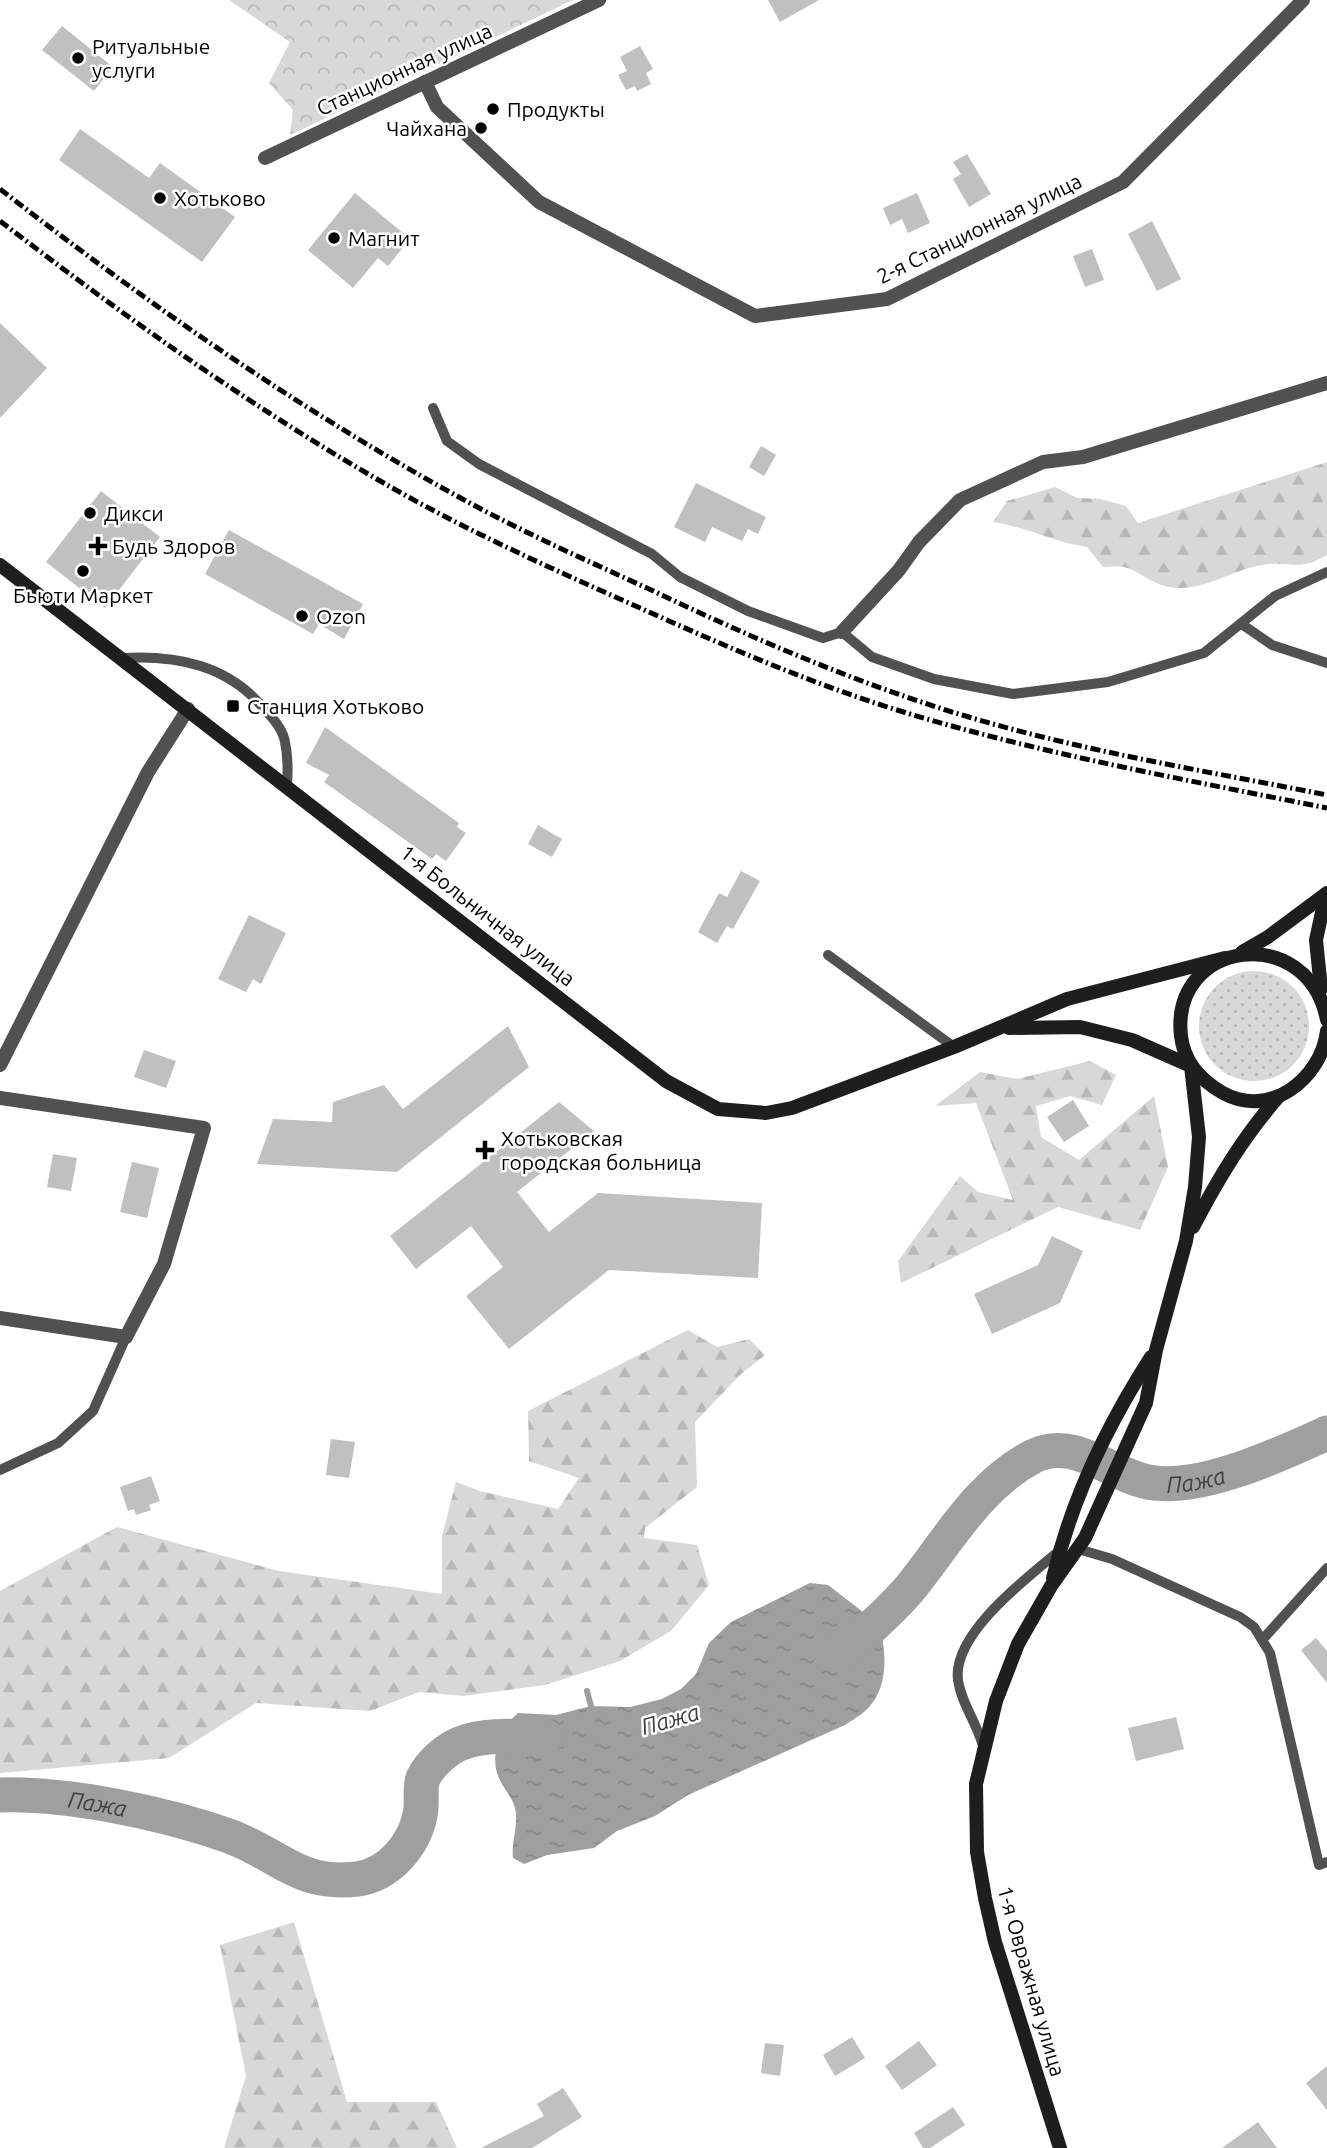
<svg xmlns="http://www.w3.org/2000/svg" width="1327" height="2148" font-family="Ubuntu,sans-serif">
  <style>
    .grass { fill: url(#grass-dots) }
    .forest { fill: url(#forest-firs) }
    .park { fill: url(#park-crowns) }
    .water { fill: url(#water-ripples) }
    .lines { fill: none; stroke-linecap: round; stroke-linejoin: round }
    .stream { stroke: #9f9f9f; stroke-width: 6 }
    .river { stroke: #9f9f9f; stroke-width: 35 }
    .building { fill: #c0c0c0 }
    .lane { stroke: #515151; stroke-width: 10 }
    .street { stroke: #515151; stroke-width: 14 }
    .secondary { stroke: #1e1e1e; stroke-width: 14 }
    .rail { stroke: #000; stroke-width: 5; stroke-dasharray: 10 3.5 2 3.5; stroke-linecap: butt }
    .poi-dot { fill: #000; stroke: #fff; stroke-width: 2.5 }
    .labels { text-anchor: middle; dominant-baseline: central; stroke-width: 5; stroke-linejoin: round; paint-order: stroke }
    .poi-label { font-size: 21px; fill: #000; stroke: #fff; text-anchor: start }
    .street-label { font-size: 21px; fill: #000; stroke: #fff }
    .water-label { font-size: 23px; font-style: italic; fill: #404040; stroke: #fff }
  </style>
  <defs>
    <pattern id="grass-dots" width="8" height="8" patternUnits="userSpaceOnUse" patternTransform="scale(1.75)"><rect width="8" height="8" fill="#d8d8d8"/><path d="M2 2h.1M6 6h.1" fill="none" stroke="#b8b8b8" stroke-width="1.8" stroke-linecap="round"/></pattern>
    <pattern id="forest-firs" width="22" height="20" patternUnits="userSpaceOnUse" patternTransform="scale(1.75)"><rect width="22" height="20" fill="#d8d8d8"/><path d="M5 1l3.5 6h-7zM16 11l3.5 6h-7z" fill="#b8b8b8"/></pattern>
    <pattern id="park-crowns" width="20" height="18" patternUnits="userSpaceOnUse" patternTransform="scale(1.75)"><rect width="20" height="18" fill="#d8d8d8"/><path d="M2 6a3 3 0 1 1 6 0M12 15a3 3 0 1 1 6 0" fill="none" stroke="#b8b8b8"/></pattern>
    <pattern id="water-ripples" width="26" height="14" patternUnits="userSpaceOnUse" patternTransform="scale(1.75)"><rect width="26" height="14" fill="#9f9f9f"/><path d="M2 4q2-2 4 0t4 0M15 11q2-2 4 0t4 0" fill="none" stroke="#878787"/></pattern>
  </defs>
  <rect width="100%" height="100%" fill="#fff"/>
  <circle class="grass" cx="1254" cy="1026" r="55"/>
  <g class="forest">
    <path d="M1327,462V555C1300,571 1295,562 1269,564C1234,567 1205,593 1169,587C1153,584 1144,575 1130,569C1122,565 1111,567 1103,567L1087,547C1054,542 1026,527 993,522L1007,501L1055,487L1077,498L1101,499L1126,506L1138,523Z"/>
    <polygon points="1090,1061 1116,1075 1102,1105 1070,1096 1036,1106 1041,1137 1079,1160 1154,1096 1168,1167 1140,1230 1058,1207 901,1283 898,1261 960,1176 978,1192 1013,1200 976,1103 935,1106 980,1072 1017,1079"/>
    <polygon points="688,1330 717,1347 749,1339 765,1355 741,1374 695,1422 697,1487 645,1528 644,1538 697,1545 709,1585 671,1631 620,1661 545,1685 463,1696 419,1692 370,1711 256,1703 169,1758 0,1773 0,1591 117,1527 279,1571 442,1594 442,1536 456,1482 480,1491 558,1509 579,1478 529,1461 528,1411"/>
    <polygon points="294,1922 347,2102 436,2102 457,2148 224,2148 246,2076 220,1945"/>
  </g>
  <polygon class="park" points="229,0 573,0 290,135 293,110 269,83 290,42"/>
  <path class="water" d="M810,1583L828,1585L876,1622C887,1642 888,1679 875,1699C868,1711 856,1718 845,1725L688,1795L655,1816L617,1831L594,1848L547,1855L524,1864L513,1858C511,1841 519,1824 515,1808C513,1798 503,1788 499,1778C489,1756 500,1728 518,1713L556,1715L591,1706L630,1707L662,1699L681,1689L696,1674L709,1643L731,1622Z"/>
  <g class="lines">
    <polyline class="stream" points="587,1691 591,1706"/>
    <g class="river">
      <path id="s1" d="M839,1652L850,1647C870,1628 893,1609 911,1587C948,1541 979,1484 1034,1456C1076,1435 1114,1479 1155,1483C1206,1489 1281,1454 1327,1433"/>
      <path id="s2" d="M0,1795C69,1793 164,1813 229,1836C279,1854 298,1886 357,1879C389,1875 414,1845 420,1815C423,1803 419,1789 423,1778C430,1764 447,1748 462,1743C488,1733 520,1737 546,1737"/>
    </g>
  </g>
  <g class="building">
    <polygon points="768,0 819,0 780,22"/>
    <polygon points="62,26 113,67 94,91 42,50"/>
    <polygon points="640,46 653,69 646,73 651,84 637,91 635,86 626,90 618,75 627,71 620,57"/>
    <polygon points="80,129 149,178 160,163 235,217 202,262 59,160"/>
    <polygon points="967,154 991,194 969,207 953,179 961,174 953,162"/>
    <polygon points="355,193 410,239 388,266 378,258 353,288 308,250"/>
    <polygon points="917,193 930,223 908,233 902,219 890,225 883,208"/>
    <polygon points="1152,221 1181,279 1157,291 1128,234"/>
    <polygon points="1092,249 1104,280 1085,287 1073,256"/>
    <polygon points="0,323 47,368 0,418"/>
    <polygon points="761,446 776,455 764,476 749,467"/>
    <polygon points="696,483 766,517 758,534 748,529 742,541 712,527 705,542 674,527"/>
    <polygon points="101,491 160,537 105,608 46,562"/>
    <polygon points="229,530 363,604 344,639 319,624 313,634 205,574"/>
    <polygon points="325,727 459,823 457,827 466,833 446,861 436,854 432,859 324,782 329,775 306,763"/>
    <polygon points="538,825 562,839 552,857 528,844"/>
    <polygon points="741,871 760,881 733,929 727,926 717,943 698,932 719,893 727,897"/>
    <polygon points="249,915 286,933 261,984 253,979 246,992 218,979"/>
    <polygon points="508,1026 529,1067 397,1172 257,1164 273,1119 332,1122 333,1102 384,1085 403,1109"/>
    <polygon points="144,1050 176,1061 166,1088 134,1077"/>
    <polygon points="1073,1100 1089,1126 1064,1142 1047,1117"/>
    <polygon points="559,1102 594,1131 517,1192 549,1232 598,1193 762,1203 758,1278 609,1270 509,1349 466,1296 503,1267 471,1226 416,1269 390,1236"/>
    <polygon points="53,1154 77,1158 71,1191 47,1187"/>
    <polygon points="132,1162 159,1168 147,1218 120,1212"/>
    <polygon points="1052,1236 1083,1251 1060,1303 992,1334 974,1294 1038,1265"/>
    <polygon points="331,1439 355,1442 349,1478 326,1475"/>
    <polygon points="151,1476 160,1501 149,1505 151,1510 136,1515 134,1509 128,1511 120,1487"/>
    <polygon points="1316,1638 1327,1651 1327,1683 1301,1650"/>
    <polygon points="1176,1717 1184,1749 1136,1761 1128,1728"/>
    <polygon points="852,2037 865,2058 835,2076 823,2055"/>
    <polygon points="919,2041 937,2065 902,2090 885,2066"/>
    <polygon points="765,2043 784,2045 780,2076 761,2073"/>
    <polygon points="1327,2066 1327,2110 1306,2083"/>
    <polygon points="563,2088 582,2117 532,2148 481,2148 544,2116 537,2104"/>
    <polygon points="953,2107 965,2125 930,2148 923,2148 914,2133"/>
    <polygon points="1258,2122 1277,2148 1222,2148"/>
  </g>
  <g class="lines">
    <g class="lane">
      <polyline points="433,408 447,441 479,464 652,554 680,577 748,611 823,638 842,632 872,657 934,679 1013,694 1108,682 1204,653 1275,596 1327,572"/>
      <polyline points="1243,625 1272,645 1327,663"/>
      <path d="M122,658C177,655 229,665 265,710C273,718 283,730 285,742C288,756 288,771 287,785"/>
      <polyline points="828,955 954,1047"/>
      <polyline points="0,1470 58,1443 93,1411 126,1337"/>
      <polyline points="1078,1549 1112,1559 1240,1617 1254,1627 1270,1653 1319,1865 1327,1862"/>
      <polyline points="1263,1639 1327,1568"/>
      <path d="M983,1746C977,1723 961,1703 958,1680C952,1634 1027,1578 1059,1551"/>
    </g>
    <g class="street">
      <polyline points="425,82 437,107 539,202 755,316 887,299 1123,182 1303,0"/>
      <polyline points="265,158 599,0"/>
      <polyline points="842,632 899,570 919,542 960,500 1043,462 1083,457 1327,383"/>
      <polyline points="0,1065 148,772 188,709"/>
      <polyline points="0,1098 204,1128 164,1264 126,1337 0,1318"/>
    </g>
    <g class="secondary">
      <polyline points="0,565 666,1081 718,1109 766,1113 792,1108 954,1047 1067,999 1225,958"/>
      <polyline points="1242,952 1268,937 1327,893"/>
      <polyline points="1321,989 1316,940 1326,894"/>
      <path d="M1327,1020C1308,921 1170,940 1181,1036C1184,1062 1200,1080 1223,1093C1270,1119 1321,1079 1327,1031"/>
      <polyline points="1009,1028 1080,1027 1132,1040 1191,1066 1199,1137 1195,1187 1186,1241 1156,1350 1146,1403 1085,1538 1051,1586 1018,1644 996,1701 976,1784 977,1852 985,1898 995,1942 1060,2148"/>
      <path d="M1193,1227C1218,1179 1243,1137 1279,1096"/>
      <path d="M1053,1578C1071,1501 1108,1424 1151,1357"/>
    </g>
    <g class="rail">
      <path d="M0,189C148,304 304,413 468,502C527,534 588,561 649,589C756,640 865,687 979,720C1093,753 1211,772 1327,795"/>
      <path d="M0,221C129,320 261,414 403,494C482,538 566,575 649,612C734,650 820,687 910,714C1047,755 1187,780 1327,808"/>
    </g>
  </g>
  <g class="poi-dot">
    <circle cx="78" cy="58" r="7"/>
    <circle cx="493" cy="109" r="7"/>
    <circle cx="481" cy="128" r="7"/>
    <circle cx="160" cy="198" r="7"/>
    <circle cx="334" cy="238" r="7"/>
    <circle cx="90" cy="513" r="7"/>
    <path d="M94.5 535.5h7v7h7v7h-7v7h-7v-7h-7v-7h7z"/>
    <circle cx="83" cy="571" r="7"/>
    <circle cx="302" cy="616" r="7"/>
    <rect x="226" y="699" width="14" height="14" rx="3.5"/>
    <path d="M481.5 1139.5h7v7h7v7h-7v7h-7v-7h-7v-7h7z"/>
  </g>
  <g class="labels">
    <g class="poi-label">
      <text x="92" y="46">Ритуальные<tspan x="92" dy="24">услуги</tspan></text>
      <text x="507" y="109">Продукты</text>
      <text x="467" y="128" text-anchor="end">Чайхана</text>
      <text x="174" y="198">Хотьково</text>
      <text x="348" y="238">Магнит</text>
      <text x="104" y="513">Дикси</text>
      <text x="112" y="546">Будь Здоров</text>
      <text x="83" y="595" text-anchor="middle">Бьюти Маркет</text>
      <text x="316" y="616">Ozon</text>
      <text x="247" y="706">Станция Хотьково</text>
      <text x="501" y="1138">Хотьковская<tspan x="501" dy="24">городская больница</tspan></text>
    </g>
    <g class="street-label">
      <text transform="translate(404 69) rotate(-25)">Станционная улица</text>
      <text transform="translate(979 228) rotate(-26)">2-я Станционная улица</text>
      <text transform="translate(488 915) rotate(38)">1-я Больничная улица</text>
      <text transform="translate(1032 1981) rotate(74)">1-я Овражная улица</text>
    </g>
    <g class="water-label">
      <text stroke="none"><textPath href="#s1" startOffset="448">Пажа</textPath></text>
      <text transform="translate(670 1719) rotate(-16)">Пажа</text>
      <text stroke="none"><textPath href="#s2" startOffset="98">Пажа</textPath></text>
    </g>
  </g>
</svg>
